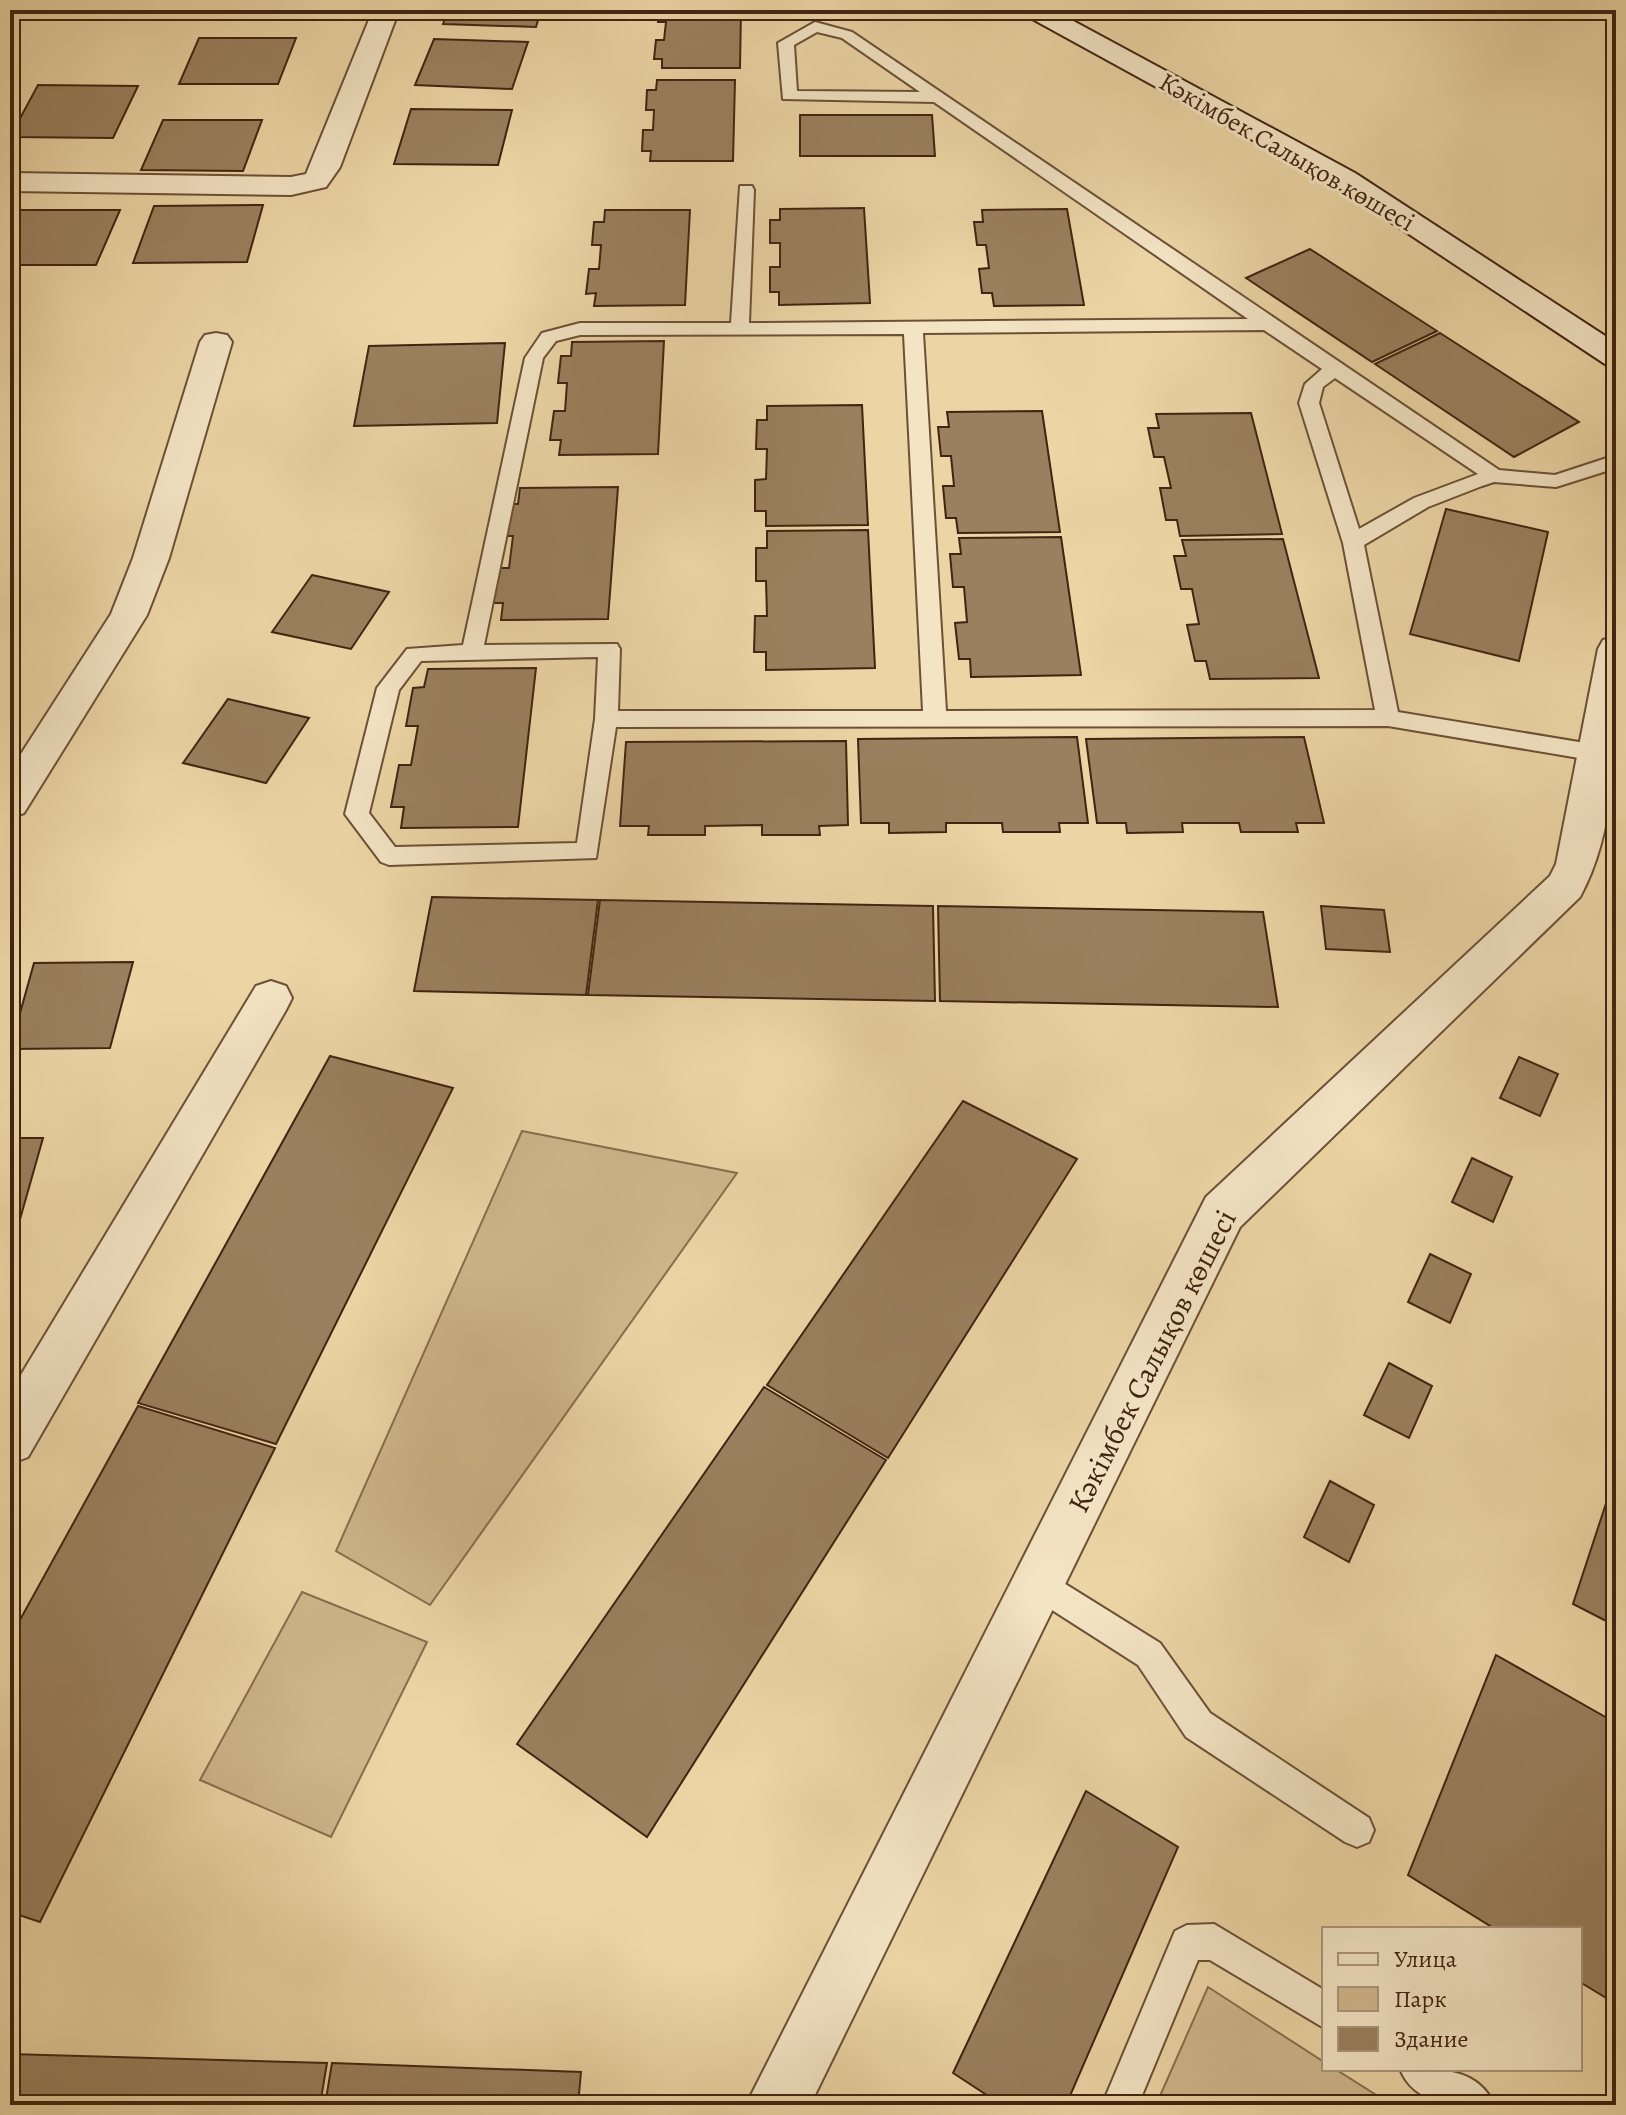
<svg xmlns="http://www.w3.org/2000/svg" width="1626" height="2115" font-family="Alegreya,serif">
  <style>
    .green { fill: #cfb78c; stroke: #886e4e; stroke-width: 2 }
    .building { fill: #9a805e; stroke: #412411; stroke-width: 2 }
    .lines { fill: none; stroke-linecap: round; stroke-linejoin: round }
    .lane-casing { stroke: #6c5036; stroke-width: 4 }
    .street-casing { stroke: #6c5036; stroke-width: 4 }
    .secondary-casing { stroke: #412411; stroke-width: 4 }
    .lane { fill: #f3e4c4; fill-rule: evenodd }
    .street { fill: #f3e4c4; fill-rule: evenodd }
    .secondary { fill: #f3e4c4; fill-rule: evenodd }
    .labels { text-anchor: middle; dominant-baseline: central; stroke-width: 6; stroke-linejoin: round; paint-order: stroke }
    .far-street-label { font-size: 26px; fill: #412411; stroke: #f3e4c4 }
    .street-label { font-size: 30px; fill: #412411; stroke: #f3e4c4 }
  </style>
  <rect width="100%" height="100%" fill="#ecd5a5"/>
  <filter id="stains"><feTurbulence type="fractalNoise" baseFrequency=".0025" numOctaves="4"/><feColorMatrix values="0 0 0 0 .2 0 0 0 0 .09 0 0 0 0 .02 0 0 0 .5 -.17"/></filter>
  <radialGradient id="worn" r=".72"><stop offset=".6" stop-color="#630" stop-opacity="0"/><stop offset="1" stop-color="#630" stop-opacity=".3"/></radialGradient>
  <g class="green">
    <polygon points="522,1131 737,1173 430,1605 336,1551"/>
    <polygon points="302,1592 427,1642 331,1837 200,1780"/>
    <polygon points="1208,1987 1324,2062 1324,2069 1335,2069 1392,2105 1156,2105"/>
  </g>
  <g class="building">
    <polygon points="144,10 249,10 246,19 139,19"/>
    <polygon points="448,10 541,10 536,27 443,24"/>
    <polygon points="659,10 741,10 740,68 662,68 662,59 654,59 656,40 664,40 666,22 658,22"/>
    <polygon points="199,38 296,38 278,84 179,84"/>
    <polygon points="434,39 528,42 512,89 415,85"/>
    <polygon points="657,80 735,80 733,161 650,161 651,151 642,151 643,130 653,130 654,110 646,110 647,90 656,90"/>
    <polygon points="38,85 138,86 113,138 10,137"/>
    <polygon points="411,109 512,110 498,165 394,164"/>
    <polygon points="800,115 932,115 935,156 800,156"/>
    <polygon points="163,120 262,120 243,171 141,170"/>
    <polygon points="263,205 247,262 133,263 154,206"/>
    <polygon points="864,208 870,303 779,305 779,292 770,292 770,267 780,267 780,243 770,243 770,220 780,220 780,209"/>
    <polygon points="1067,209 1084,305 994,306 992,293 982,293 979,269 989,268 986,245 977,245 974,222 983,222 982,210"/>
    <polygon points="17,210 120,210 96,265 10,265 10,224"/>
    <polygon points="605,210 690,210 685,305 594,306 596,293 586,294 589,269 599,269 601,245 592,245 594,222 604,222"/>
    <polygon points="1310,249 1437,331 1372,362 1246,278"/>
    <polygon points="1440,333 1579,422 1514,457 1375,364"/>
    <polygon points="664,341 658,454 559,455 561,440 550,440 554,411 565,411 567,383 558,383 561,356 571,356 572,342"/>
    <polygon points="505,343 497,423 354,426 369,346"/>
    <polygon points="862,405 868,525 766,526 766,511 755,511 755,480 766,479 767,449 756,449 757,420 767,420 767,406"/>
    <polygon points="1042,411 1060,532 958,533 956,518 946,518 943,486 954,486 951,456 941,456 938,427 949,427 947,412"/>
    <polygon points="1251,413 1282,534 1180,536 1177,520 1166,520 1160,488 1171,488 1164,457 1154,457 1148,428 1159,428 1156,414"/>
    <polygon points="618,487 608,619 501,620 503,603 493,603 497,568 509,568 513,536 502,536 506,504 518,504 520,488"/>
    <polygon points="1446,509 1548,532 1519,661 1410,634"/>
    <polygon points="868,530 875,668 766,670 766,652 754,652 755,616 767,616 766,581 756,581 756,548 767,548 767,531"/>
    <polygon points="1061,537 1081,675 971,677 970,659 959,659 955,623 967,622 964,587 953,587 950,554 961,554 959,538"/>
    <polygon points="1283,539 1319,678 1210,679 1206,661 1195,661 1187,625 1199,624 1192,589 1181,589 1174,556 1186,556 1182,540"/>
    <polygon points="312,575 389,592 351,649 272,632"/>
    <polygon points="536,668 518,827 401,828 404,807 391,807 399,765 411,765 418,726 406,726 413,688 424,687 428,669"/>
    <polygon points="228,699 309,718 266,783 183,763"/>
    <polygon points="1077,737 1088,823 1059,823 1060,832 1003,832 1002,823 946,823 946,832 889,833 889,823 861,823 858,739"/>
    <polygon points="1304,737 1324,823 1296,823 1298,832 1241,832 1239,823 1182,823 1183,832 1127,833 1126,823 1097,823 1086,739"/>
    <polygon points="846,741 848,825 819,826 820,835 762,835 762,825 705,826 705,835 648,835 649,826 620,826 626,742"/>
    <polygon points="432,897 598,900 586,995 414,991"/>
    <polygon points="600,900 933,906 935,1001 588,995"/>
    <polygon points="938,906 1263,912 1278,1007 940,1001"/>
    <polygon points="1321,906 1384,910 1390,952 1326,949"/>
    <polygon points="133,962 110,1048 10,1049 34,963"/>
    <polygon points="330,1056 453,1088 276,1444 138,1403"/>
    <polygon points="1519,1057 1558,1074 1540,1116 1500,1098"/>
    <polygon points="963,1101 1077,1159 888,1458 767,1385"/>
    <polygon points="10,1138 43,1138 15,1237 10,1237"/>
    <polygon points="1472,1158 1512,1177 1493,1222 1452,1202"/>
    <polygon points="1430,1254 1471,1274 1450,1323 1408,1302"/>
    <polygon points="1389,1363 1432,1386 1409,1438 1364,1415"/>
    <polygon points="764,1387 886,1460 647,1837 517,1744"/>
    <polygon points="138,1406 275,1448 40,1922 10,1912 10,1638"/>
    <polygon points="1616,1473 1616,1626 1573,1604"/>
    <polygon points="1330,1481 1374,1505 1349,1562 1304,1537"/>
    <polygon points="1496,1655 1616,1723 1616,2004 1580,1982 1580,1929 1495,1929 1408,1875"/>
    <polygon points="1086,1791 1178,1847 1066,2105 1002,2105 953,2073"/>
    <polygon points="10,2054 327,2063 320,2105 10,2105"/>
    <polygon points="332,2063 581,2072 578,2105 325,2105"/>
  </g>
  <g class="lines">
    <defs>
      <g id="lane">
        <path d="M815,22L852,32L1499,470L1555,475L1616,455V468L1556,487L1494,482L1482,486L1428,507L1364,545L1398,712L1597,745L1605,747L1608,753L1605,759L1597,761L1388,726L616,727L596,858L389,865L381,862L345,814L377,688L407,649L463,645L525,358L542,333L580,323H731L740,186H752L754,190L749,323L1248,319L934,102L783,99L778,43ZM817,32L842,38L920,92L797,91L794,45ZM1264,330L1322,369L1305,384L1299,403L1343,543L1375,710L946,711L923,333ZM904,334L923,711H618L620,649L617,644L484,645L543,358L556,341L580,335ZM1335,378L1478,474L1414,498L1359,529L1319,403L1323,387ZM598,657L595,719L577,843L395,847L369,813L399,690L421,661Z"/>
        <polygon points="1038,1567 1160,1643 1210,1713 1369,1818 1374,1830 1369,1842 1357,1847 1345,1842 1186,1737 1138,1665 1027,1594 1022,1583 1027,1572"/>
        <polygon points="1214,1924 1324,1990 1324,2028 1210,1960 1198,1960 1138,2105 1102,2105 1175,1931 1187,1925"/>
        <path d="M1400,2069C1435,2069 1478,2066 1494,2105C1459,2105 1416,2108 1400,2069Z"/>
      </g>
      <g id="street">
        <polygon points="373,10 399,10 340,167 326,187 291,195 10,191 10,173 291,177 306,174"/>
        <polygon points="216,333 227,335 232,342 169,558 147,615 24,813 10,818 10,771 111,614 133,558 200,342 205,335"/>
        <path d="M1616,636C1616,720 1621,822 1580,897L1240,1227L810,2105H746L1206,1197L1550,876L1556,864L1598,649L1603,640Z"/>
        <polygon points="271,981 286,986 292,998 286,1010 28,1457 10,1464 10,1393 256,986"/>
      </g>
      <polygon id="secondary" points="1021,10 1053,10 1355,173 1616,343 1616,367 1605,364 1335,185 1025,15"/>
    </defs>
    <use href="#lane" class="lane-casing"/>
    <use href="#street" class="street-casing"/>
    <use href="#secondary" class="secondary-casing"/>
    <use href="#lane" class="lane"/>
    <use href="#street" class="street"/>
    <use href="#secondary" class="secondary"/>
  </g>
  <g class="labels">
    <g class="far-street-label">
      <text transform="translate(1287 152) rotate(30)">Кәкімбек Салықов көшесі</text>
    </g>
    <g class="street-label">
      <text transform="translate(1152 1361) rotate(-63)">Кәкімбек Салықов көшесі</text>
    </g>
  </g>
  <rect width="1626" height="2115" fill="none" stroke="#ecd5a5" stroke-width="40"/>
  <rect x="12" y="12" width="1602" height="2091" fill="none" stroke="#412411" stroke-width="4"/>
  <rect x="20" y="20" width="1586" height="2075" fill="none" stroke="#412411" stroke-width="2"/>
  <rect x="1322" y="1927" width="260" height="144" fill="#f3e4c4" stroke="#ac977c" stroke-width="2"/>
  <rect x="1338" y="1953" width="40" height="12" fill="#f3e4c4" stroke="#ac977c" stroke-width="2"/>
  <text x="1394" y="1967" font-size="24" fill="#412411">Улица</text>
  <rect x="1338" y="1987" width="40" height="24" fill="#cfb78c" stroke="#ac977c" stroke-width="2"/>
  <text x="1394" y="2007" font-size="24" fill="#412411">Парк</text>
  <rect x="1338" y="2027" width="40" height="24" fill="#9a805e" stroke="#ac977c" stroke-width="2"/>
  <text x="1394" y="2047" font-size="24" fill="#412411">Здание</text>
  <rect width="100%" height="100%" filter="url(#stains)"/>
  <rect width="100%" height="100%" fill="url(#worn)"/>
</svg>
